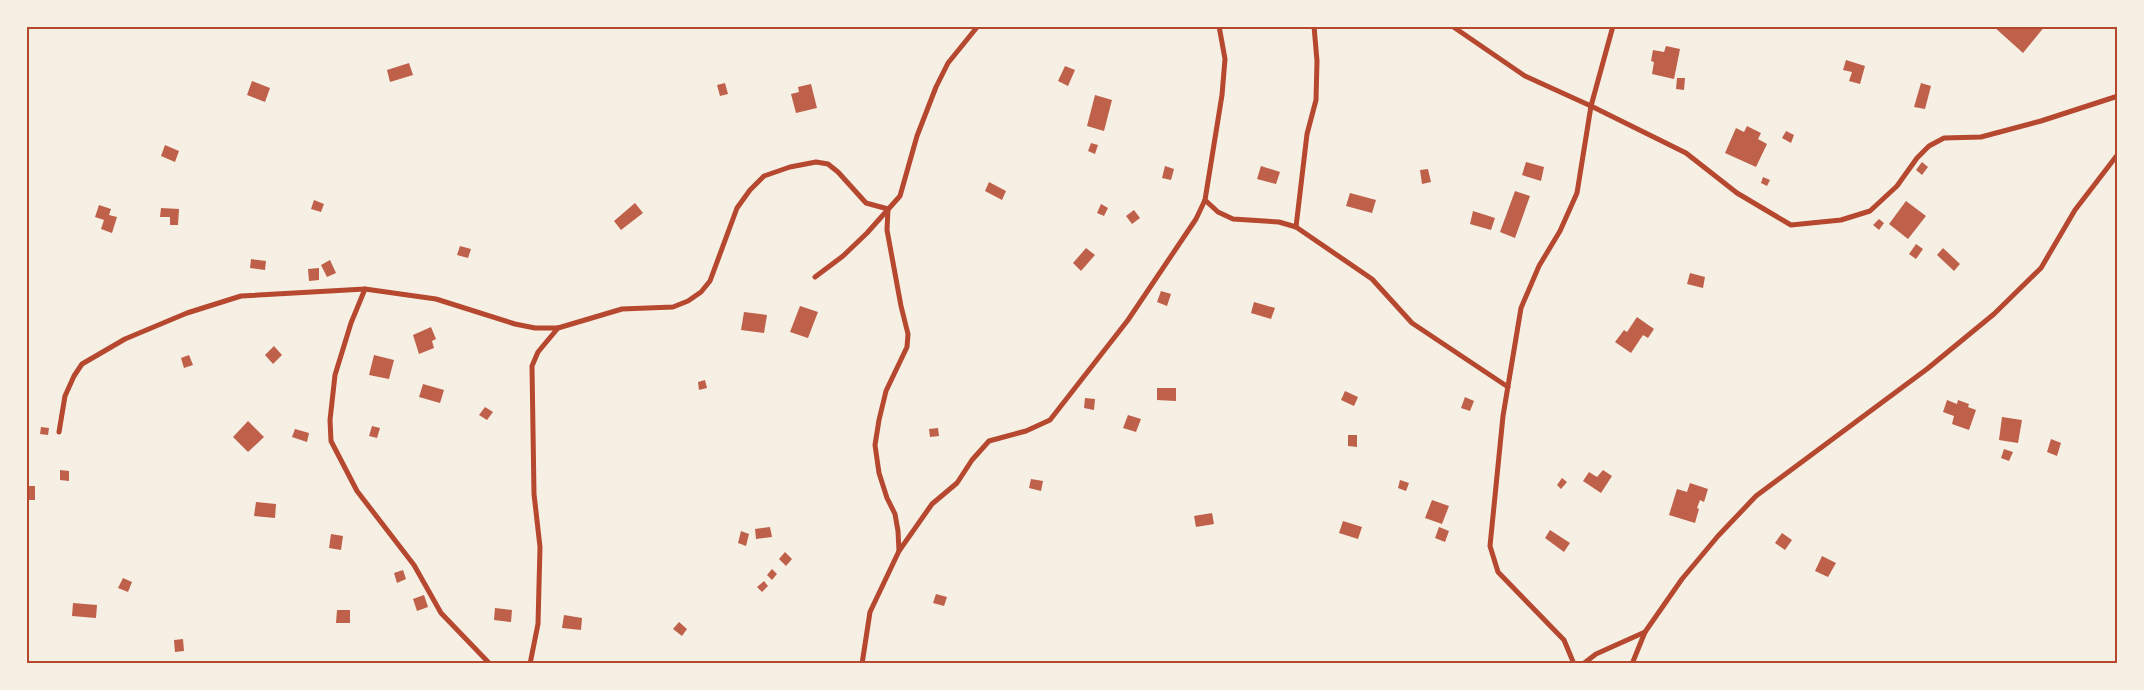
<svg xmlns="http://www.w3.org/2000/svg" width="2144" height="690" font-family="'Fira Sans Condensed',sans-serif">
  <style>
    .building { fill: #bf614a }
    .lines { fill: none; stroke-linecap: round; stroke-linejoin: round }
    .minor { stroke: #b5482f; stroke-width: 5 }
    .neatline { fill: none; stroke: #b5482f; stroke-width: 2 }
  </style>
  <rect width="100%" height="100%" fill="#f6efe4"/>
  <g class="building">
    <polygon points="1993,26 2045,26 2023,53"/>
    <polygon points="1666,46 1680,49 1674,79 1652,74 1654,62 1651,61 1653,50 1664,52"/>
    <polygon points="1846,60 1865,66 1860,84 1849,81 1852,72 1843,70"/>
    <polygon points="409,63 413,75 390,82 387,70"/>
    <polygon points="1065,66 1075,70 1068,86 1058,81"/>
    <polygon points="1677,78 1685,78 1684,90 1676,89"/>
    <polygon points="252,81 270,88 265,102 247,95"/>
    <polygon points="725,83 728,94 720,96 717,85"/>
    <polygon points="1921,83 1931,86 1925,109 1914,107"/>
    <polygon points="811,84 817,108 796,113 791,94 799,92 798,87"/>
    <polygon points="1095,95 1112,100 1104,131 1087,126"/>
    <polygon points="1747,126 1761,133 1758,139 1767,144 1756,167 1725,153 1736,128 1744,132"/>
    <polygon points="1786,131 1794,135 1791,143 1782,138"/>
    <polygon points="1091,143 1098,145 1095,154 1088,151"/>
    <polygon points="165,145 179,151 175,162 161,156"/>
    <polygon points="1526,162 1544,167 1541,181 1522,175"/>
    <polygon points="1922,162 1928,167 1922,175 1916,170"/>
    <polygon points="1165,166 1174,169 1171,180 1162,178"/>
    <polygon points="1261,166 1280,172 1276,184 1257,179"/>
    <polygon points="1428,169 1431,182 1422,184 1420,170"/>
    <polygon points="1763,177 1770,180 1767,186 1761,183"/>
    <polygon points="989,182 1006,191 1002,200 985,191"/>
    <polygon points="1515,191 1530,196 1515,238 1500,232"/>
    <polygon points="1350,193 1376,200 1372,213 1346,206"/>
    <polygon points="314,200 324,204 321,212 311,209"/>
    <polygon points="1906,201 1926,216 1908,239 1889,224"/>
    <polygon points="635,203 643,213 621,230 614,221"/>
    <polygon points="1101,204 1108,208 1104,216 1097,213"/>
    <polygon points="99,205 111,209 109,215 117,217 112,233 101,229 104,220 95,217"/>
    <polygon points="161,208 179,209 178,225 170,225 170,217 160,217"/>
    <polygon points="1134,210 1140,218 1132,224 1126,216"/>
    <polygon points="1473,211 1495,218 1491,230 1470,224"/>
    <polygon points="1879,219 1884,223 1879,230 1873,225"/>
    <polygon points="1916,244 1923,249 1916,259 1909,254"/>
    <polygon points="460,246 471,249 468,258 457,255"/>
    <polygon points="1086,248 1095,255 1081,271 1073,263"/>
    <polygon points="1943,248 1960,264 1954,271 1937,255"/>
    <polygon points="251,259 266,261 265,270 250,268"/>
    <polygon points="330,260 336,273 327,277 321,265"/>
    <polygon points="319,268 319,280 309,281 308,269"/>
    <polygon points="1690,273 1705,277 1703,288 1687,284"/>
    <polygon points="1161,291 1171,294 1167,306 1157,302"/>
    <polygon points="1254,302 1275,308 1271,319 1251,313"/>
    <polygon points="800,306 818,312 808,338 790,332"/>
    <polygon points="744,312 767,315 764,333 741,330"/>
    <polygon points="1637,317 1654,329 1648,338 1643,335 1631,353 1615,342 1624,330 1627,332"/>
    <polygon points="431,327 436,339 432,341 434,348 419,354 413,335"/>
    <polygon points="274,346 282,355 273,364 265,355"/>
    <polygon points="189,355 193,365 184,368 181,358"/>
    <polygon points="374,355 394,360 389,379 369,375"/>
    <polygon points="705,380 707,388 699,390 698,382"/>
    <polygon points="423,384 444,390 440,403 419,397"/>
    <polygon points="1157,388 1176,388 1176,401 1157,400"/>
    <polygon points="1345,391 1358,397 1354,406 1341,400"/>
    <polygon points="1465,397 1474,401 1470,411 1461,408"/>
    <polygon points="1085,398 1095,399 1094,410 1084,408"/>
    <polygon points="1947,400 1957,404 1958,400 1969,404 1968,407 1976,410 1969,430 1952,424 1954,416 1943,412"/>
    <polygon points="485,407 493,412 487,420 479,415"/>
    <polygon points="1128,415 1141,419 1136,432 1123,428"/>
    <polygon points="2002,417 2022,420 2018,443 1999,440"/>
    <polygon points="248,421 264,437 248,452 233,437"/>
    <polygon points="372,426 380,428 377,438 369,436"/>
    <polygon points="41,427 49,428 48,435 40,434"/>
    <polygon points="938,428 939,436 930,437 929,429"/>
    <polygon points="295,429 309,433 307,442 292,437"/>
    <polygon points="1348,435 1357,435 1357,447 1348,446"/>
    <polygon points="2051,439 2061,443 2057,456 2047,452"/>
    <polygon points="2004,449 2013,452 2009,461 2001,458"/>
    <polygon points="60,470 69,471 69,481 60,480"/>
    <polygon points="1603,470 1612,476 1601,493 1583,481 1589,472 1597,477"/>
    <polygon points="1562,478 1567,482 1561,489 1557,485"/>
    <polygon points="1031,479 1043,481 1041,491 1029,488"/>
    <polygon points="1400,480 1409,483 1406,491 1398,488"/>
    <polygon points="1690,483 1708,489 1704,502 1700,500 1697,508 1699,509 1695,523 1669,515 1677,489 1687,492"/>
    <rect x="26" y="486" width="9" height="14"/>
    <polygon points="1432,500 1449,506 1442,524 1425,518"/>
    <polygon points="256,502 276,504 275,518 254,516"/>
    <polygon points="1212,513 1214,524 1196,527 1194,516"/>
    <polygon points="1343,521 1362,527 1358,539 1339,533"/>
    <polygon points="770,527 772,537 756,539 755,529"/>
    <polygon points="1439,527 1449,531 1445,542 1435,538"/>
    <polygon points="1550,530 1570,543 1564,552 1545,538"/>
    <polygon points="741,531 749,534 746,546 738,543"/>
    <polygon points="1782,533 1792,540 1785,550 1775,543"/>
    <polygon points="331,534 343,536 341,550 329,548"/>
    <polygon points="785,552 792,559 786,566 779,559"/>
    <polygon points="1822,556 1836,563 1828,577 1815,571"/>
    <polygon points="772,569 777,574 772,580 767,575"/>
    <polygon points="403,570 406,579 397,583 394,573"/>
    <polygon points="123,578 132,582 128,592 118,588"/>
    <polygon points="764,581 768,586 762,592 757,587"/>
    <polygon points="936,594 947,597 944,606 933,603"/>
    <polygon points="424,595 428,607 417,611 413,599"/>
    <polygon points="73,603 97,605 96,618 72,616"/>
    <polygon points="495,608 512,610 511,622 494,620"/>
    <polygon points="337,610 350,610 350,623 336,623"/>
    <polygon points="564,615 582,618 581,630 562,628"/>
    <polygon points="679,622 687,629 682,636 673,629"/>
    <polygon points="183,639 184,651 175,652 174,640"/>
  </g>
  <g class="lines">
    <g class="minor">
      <polyline points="1452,26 1525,76 1591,106 1686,153 1737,193 1791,225 1841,220 1870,211 1897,186 1917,158 1929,146 1944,138 1981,137 2041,121 2118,96"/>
      <polyline points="1205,200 1218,212 1233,219 1279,222 1296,227 1372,279 1412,323 1508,387"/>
      <polyline points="1296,227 1307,134 1316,100 1317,61 1314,26"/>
      <polyline points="815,277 843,256 867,233 900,196 917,136 936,87 948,63 978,26"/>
      <polyline points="365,289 351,323 335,375 330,420 331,441 357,491 414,565 441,613 490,664"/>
      <polyline points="59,432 65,396 74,376 82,364 125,339 187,313 241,296 365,289 436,299 515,324 535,328 558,328 622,309 673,307 688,301 701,292 710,281 737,208 750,190 764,176 790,167 816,162 828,164 838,172 866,203 888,209 887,230 901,306 908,334 907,347 886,391 879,420 875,445 879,473 887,498 895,514 898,531 899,551 870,612 862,664"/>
      <polyline points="899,551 932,504 957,483 972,460 989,441 1026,431 1050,420 1128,320 1196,219 1205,200 1222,95 1225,59 1219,26"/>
      <polyline points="530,664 538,624 540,547 534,494 532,366 538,352 558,328"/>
      <polyline points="1574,664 1564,640 1498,572 1490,546 1503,416 1521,308 1539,266 1560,231 1577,193 1591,106 1613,26"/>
      <polyline points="1583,664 1596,654 1645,632"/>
      <polyline points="1632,664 1645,632 1682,579 1718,536 1756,496 1927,369 1994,314 2041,268 2075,210 2118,154"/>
    </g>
  </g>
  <rect width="2144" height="690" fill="none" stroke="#f6efe4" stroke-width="55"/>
  <rect x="28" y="28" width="2088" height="634" class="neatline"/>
</svg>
